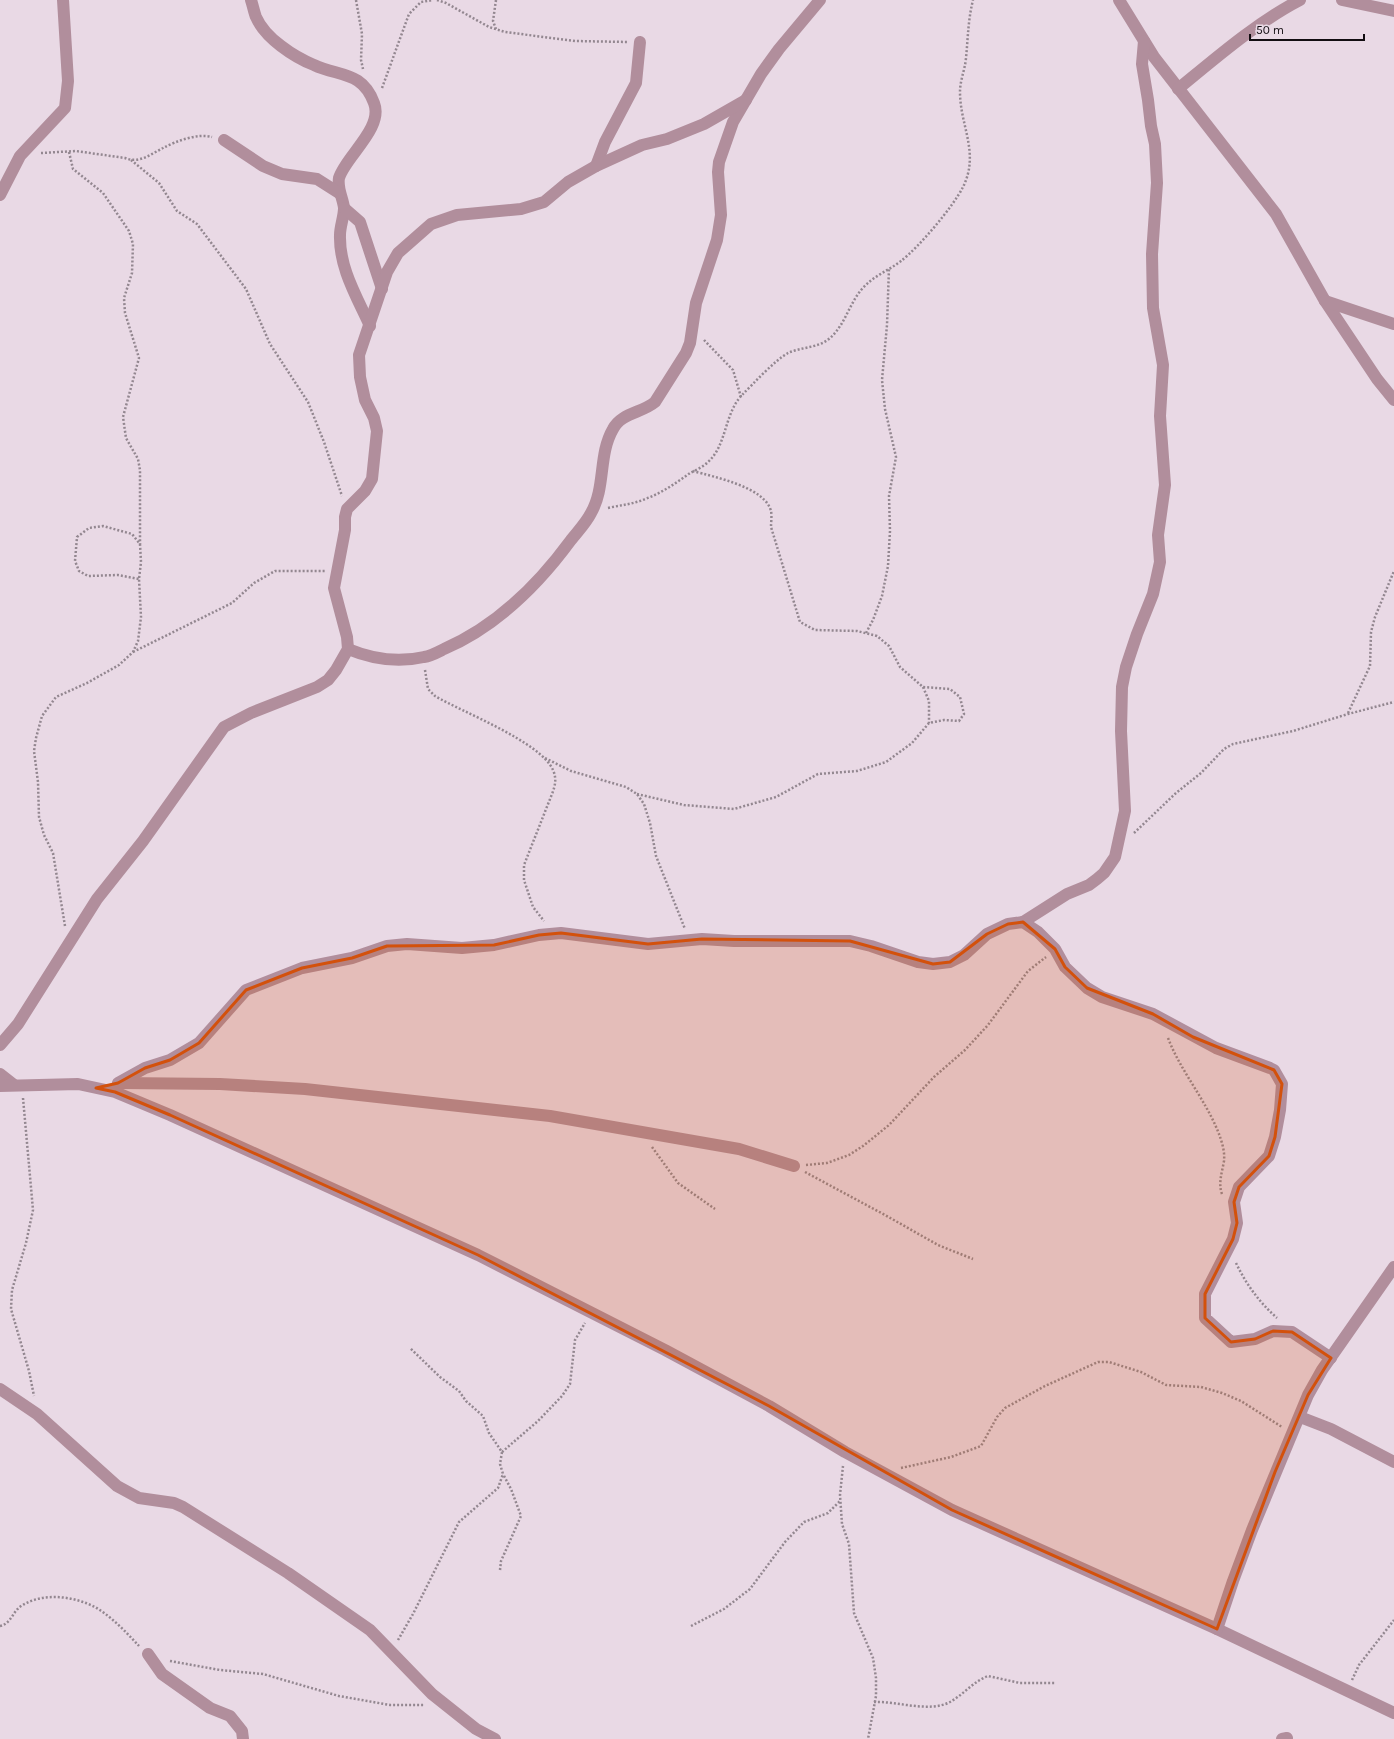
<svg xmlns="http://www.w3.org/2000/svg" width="1394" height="1739" font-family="Karla,sans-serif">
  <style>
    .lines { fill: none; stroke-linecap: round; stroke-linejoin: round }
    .path { stroke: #938790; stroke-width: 2.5; stroke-dasharray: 2 2; stroke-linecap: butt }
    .minor { stroke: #b18e9c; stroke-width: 12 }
    .marked { fill: #d3510c; fill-opacity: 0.2; stroke: #d3510c; stroke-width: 3; stroke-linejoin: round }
  </style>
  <rect width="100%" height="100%" fill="#e9d9e5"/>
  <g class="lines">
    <g class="path">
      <polyline points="356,0 362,34 361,60 363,69"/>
      <polyline points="437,0 446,3 489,27 505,32 575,41 628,42"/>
      <polyline points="496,0 493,21 496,29"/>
      <polyline points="382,88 409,14 421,2 433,0"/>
      <polyline points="69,152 73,169 103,193 129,231 133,244 132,273 124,298 125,313 139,358 123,417 126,438 138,459 140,470 140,544"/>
      <path d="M41,153L76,151L125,158C139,164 151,154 163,148C176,141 198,133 212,137"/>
      <polyline points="131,160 159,183 177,211 197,224 246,289 270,344 308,402 324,442 342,496"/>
      <polyline points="704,340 733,370 741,397"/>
      <path d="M608,508C621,505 634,504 645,499C662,493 676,483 690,473C696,470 703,467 708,462C727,445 724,414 742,395C754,383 774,361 788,353C801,347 819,348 830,338C845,325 849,304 862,289C873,276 888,271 901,261C919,247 953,207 963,187C980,153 960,126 960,92C960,80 965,70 966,58C968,38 968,20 973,0"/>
      <polyline points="866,633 873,620 882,596 888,566 890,531 889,496 896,457 885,409 882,380 887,325 889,268"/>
      <polyline points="133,652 232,603 254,583 275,571 325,571"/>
      <path d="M425,670L428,689L435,696C462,712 541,742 553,770C557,779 555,786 552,794L524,865V880L533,907L544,921"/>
      <polyline points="923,687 929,701 929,723"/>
      <polyline points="1348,713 1370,666 1371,632 1375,617 1394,571"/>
      <polyline points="545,758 571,771 626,787 637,794 644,804 650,823 656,856 685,929"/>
      <path d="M637,794L684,805L734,809L776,797L818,774L857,771L886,762L912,743L929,723L944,720L959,721L964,714L960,697L950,689L923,687L900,667L889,646L877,636L857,631L815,630L800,622L771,527C771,522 772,516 771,511C765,487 714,477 693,471"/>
      <polyline points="1134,833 1176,793 1201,773 1224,749 1233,744 1293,731 1348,714 1394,702"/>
      <polyline points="65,926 53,853 44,835 39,817 38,782 34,751 36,738 42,716 56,697 87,683 119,665 133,652 138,641 141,617 139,579 141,562 140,544 132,534 103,526 89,528 77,537 75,561 79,571 88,576 118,575 139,579"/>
      <path d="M1168,1038C1181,1072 1206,1100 1219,1134C1222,1142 1225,1152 1224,1161C1222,1173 1218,1183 1222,1194"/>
      <polyline points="23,1098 33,1210 26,1243 12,1290 11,1309 29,1371 34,1396"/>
      <polyline points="652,1147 678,1183 715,1209"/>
      <polyline points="806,1165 827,1163 849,1155 863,1146 889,1125 934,1077 965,1050 988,1025 1028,971 1046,957"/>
      <polyline points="805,1172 885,1215 938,1245 973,1259"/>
      <path d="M1236,1263C1246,1284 1259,1302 1277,1318"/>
      <polyline points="502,1452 538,1421 562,1396 570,1384 575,1340 585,1323"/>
      <polyline points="843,1466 840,1495 842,1524 849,1544 854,1613 873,1658 876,1678 876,1696 868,1739"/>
      <polyline points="901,1468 951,1457 981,1446 997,1417 1005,1408 1045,1386 1098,1362 1109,1362 1141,1372 1166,1385 1201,1387 1222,1393 1241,1401 1282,1427"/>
      <polyline points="500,1570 501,1561 521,1516 511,1489 503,1474"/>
      <path d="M0,1626C11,1624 13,1611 21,1606C43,1592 73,1596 95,1607C112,1617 126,1632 139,1646"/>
      <polyline points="691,1626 724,1609 750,1589 785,1542 804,1522 828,1513 840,1501"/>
      <polyline points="398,1640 413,1614 459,1522 498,1488 503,1474 500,1464 502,1452 489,1433 483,1416 466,1401 459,1391 440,1377 410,1348"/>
      <polyline points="170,1661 220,1670 263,1674 339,1696 390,1705 424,1705"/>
      <polyline points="1352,1680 1359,1665 1394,1620"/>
      <path d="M874,1702C897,1701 929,1713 950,1702C963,1695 974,1681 988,1676L1020,1683H1055"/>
    </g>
    <g class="minor">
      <path d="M251,0C253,6 254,12 256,17C265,38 294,57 314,65C340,77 362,71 374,103C384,128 345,157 339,178C337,189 343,198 344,208C344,217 340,226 340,235C339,268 357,297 370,326"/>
      <polyline points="1119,0 1154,57 1276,214 1325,301 1377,379 1394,400"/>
      <polyline points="1342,0 1394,11"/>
      <path d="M1178,89C1217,57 1256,23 1300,0"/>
      <polyline points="224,140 263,166 282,174 317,179 339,193"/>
      <polyline points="596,166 605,142 636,83 640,42"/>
      <polyline points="0,195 20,156 65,108 68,81 63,0"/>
      <polyline points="344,208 360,222 382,289"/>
      <polyline points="1325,301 1394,324"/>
      <path d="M348,649C372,659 398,663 424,657C431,656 438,652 444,649C495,627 538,585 571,540C578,531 586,523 591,513C606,487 598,455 613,429C621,413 642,413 655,402L686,353L690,343L696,303L717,240L721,215L718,172L719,162L733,122L761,74L779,49L820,0"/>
      <polyline points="1023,922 1067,894 1089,885 1097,879 1104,873 1115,857 1125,811 1121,731 1122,687 1126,667 1137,634 1153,594 1160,562 1158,535 1165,485 1160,416 1163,365 1153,308 1152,254 1157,183 1155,144 1151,126 1148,100 1142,64 1144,41"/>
      <polyline points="0,1045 18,1024 97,899 143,841 224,727 251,713 317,687 328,680 336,670 348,649 347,637 334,588 345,530 345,517 347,509 365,491 372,479 377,431 374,418 365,400 360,377 359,355 387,272 398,253 431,224 457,215 521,209 544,202 568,182 596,166 642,145 667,139 704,124 746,100"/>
      <polyline points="0,1074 14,1085"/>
      <polyline points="118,1083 145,1068 170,1060 199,1043 246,990 302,968 352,958 387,946 407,944 462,948 494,945 539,935 561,933 648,944 702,939 734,941 850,941 871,946 918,962 933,964 950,962 964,955 987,934 1008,924 1023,922 1038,932 1055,949 1065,967 1087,988 1102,997 1153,1014 1216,1048 1270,1068 1274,1070 1282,1084 1280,1110 1275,1137 1269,1156 1239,1187 1234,1202 1237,1223 1233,1239 1205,1294 1205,1318 1231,1342 1255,1339 1273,1331 1292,1332 1331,1358"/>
      <polyline points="120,1083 220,1084 305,1089 550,1116 739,1149 794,1166"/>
      <polyline points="0,1086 78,1084 115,1092 170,1115 478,1255 665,1350 769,1406 845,1452 952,1510 1217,1629 1394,1713"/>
      <polyline points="0,1389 37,1414 117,1486 139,1498 174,1503 183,1507 288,1573 370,1630 432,1694 476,1729 495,1739"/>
      <polyline points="1300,1417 1331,1429 1394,1462"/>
      <polyline points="1217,1629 1233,1581 1252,1530 1308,1395 1322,1370 1394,1267"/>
      <polyline points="148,1654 162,1674 210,1708 230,1716 242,1731 243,1739"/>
      <polyline points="1282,1739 1287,1738"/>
    </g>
  </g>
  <path class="marked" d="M1023,922L1055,949L1065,967L1087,988L1153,1014L1193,1037L1274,1070L1282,1084L1275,1137L1269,1156L1239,1187L1234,1202L1237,1223L1233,1239L1205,1294V1318L1231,1342L1255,1339L1273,1331L1292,1332L1331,1358L1308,1395L1275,1472L1217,1629L952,1510L769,1406L478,1255L170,1115L115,1092L96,1088L118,1083L145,1068L170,1060L199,1043L246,990L302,968L352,958L387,946L494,945L539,935L561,933L648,944L702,939L850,941L933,964L950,962L987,934L1008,924Z"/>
  <path d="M1250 34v6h114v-6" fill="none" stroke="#120d11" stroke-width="2"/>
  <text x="1256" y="34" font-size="12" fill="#120d11" stroke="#e9d9e5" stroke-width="3" paint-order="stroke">50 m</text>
</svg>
